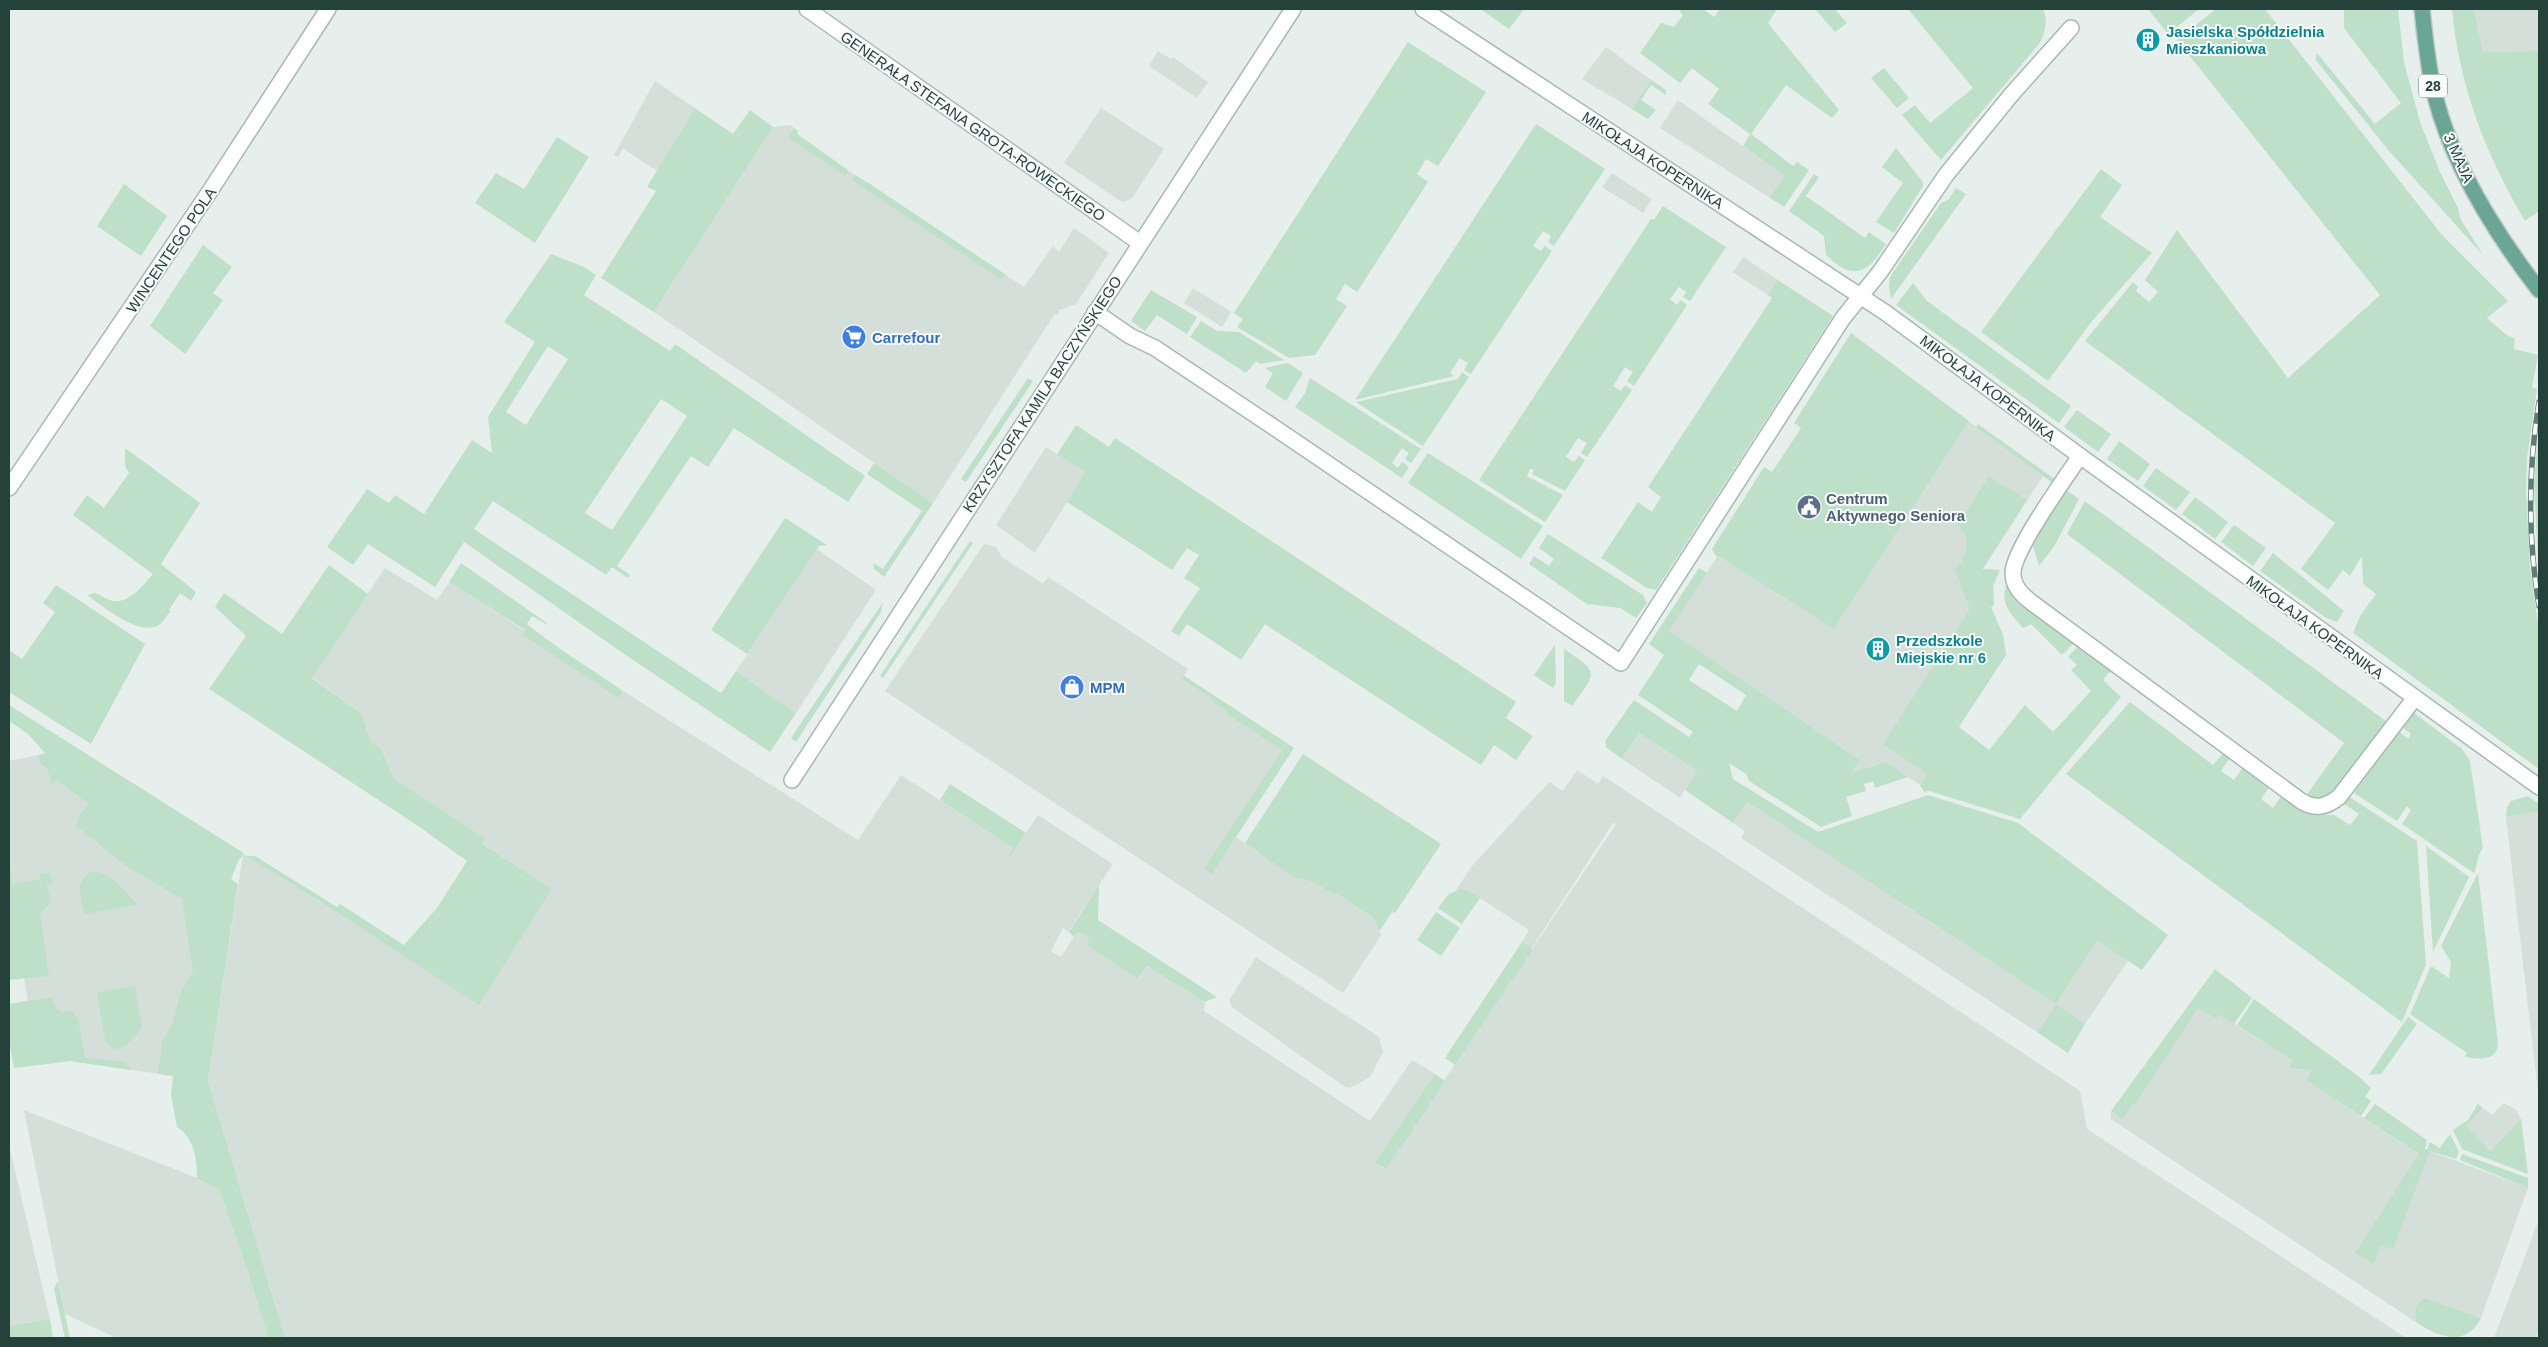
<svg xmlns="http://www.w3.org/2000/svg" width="2548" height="1347" font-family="Helvetica,sans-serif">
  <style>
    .built { fill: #d4dfda }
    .green { fill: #bfe0c8; fill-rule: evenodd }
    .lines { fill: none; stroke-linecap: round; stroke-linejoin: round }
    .minor-casing { stroke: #a8b8b2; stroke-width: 18 }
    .major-casing { stroke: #c2cac8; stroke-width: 18 }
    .minor { stroke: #fff; stroke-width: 15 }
    .major { stroke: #6aa596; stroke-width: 15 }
    .rail-casing { stroke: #5f7d75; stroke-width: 5.5 }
    .rail { stroke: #f7fbf9; stroke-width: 4; stroke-dasharray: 11; stroke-linecap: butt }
    .labels { text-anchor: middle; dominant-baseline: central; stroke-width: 4; stroke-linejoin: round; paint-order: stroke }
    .shield { fill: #f7fbf9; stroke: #637a73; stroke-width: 1 }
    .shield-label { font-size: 14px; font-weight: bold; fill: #24423a }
    .culture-label { font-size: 15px; font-weight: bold; fill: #0d838f; stroke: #f7fbf9; text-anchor: start }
    .street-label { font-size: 15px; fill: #24423a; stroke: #f7fbf9 }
    .shop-label { font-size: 15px; font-weight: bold; fill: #366cbe; stroke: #f7fbf9; text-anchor: start }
    .service-label { font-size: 15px; font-weight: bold; fill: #4e5e75; stroke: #f7fbf9; text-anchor: start }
  </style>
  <rect width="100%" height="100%" fill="#e6efeb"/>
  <g class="built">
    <polygon points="2474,9 2539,9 2539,51 2483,52"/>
    <polygon points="1606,47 1651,80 1632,109 1582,79"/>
    <polygon points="1158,51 1171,59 1173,57 1208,82 1197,98 1149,66"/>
    <polygon points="655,81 695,108 657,171 623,148 618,157 614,155"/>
    <polygon points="1678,100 1785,176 1769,197 1660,128"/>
    <polygon points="1101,108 1164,149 1132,198 1124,202 1120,201 1064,163"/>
    <polygon points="790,125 798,131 797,134 855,175 1024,287 1053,246 1059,252 1074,228 1109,253 1076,304 1059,310 1059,314 1054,315 933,503 654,312 773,127"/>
    <polygon points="1612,173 1652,199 1643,213 1602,187"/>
    <polygon points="1743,257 1778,280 1768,295 1733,272"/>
    <polygon points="1193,288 1231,312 1222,327 1184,303"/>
    <polygon points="1969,421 2043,476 1978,577 2003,635 2006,655 1920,785 1886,762 1852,772 1860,760 1668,631 1718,556 1834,629"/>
    <polygon points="1046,447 1086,472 1035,553 996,525"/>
    <polygon points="984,544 996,547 1002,557 1043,584 1048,577 1188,669 1184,676 1293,747 1236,837 1293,877 1313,882 1331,893 1339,895 1375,919 1379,932 1382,934 1343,993 885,691"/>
    <polygon points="817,549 876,590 796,713 736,671"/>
    <polygon points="385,568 437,600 449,582 525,631 522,635 618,697 623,691 858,840 901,775 1013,848 1010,857 1038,815 1113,864 1069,931 1063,928 1051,951 1061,957 1077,932 1087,936 1089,940 1087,945 1139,979 1147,966 1205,1002 1204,1011 1370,1121 1412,1060 1435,1074 1375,1162 1385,1169 1616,824 1613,823 1532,948 1522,942 1529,930 1471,892 1456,890 1472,866 1549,782 1563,791 1577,770 1598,784 1603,776 2080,1091 2087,1129 2406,1338 285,1338 208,1081 243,855 238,861 231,879 174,1076 70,1061 38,1065 9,882 9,761 72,748 321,902 479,1004 552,889 482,844 485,838 394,779 381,748 372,743 361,713 312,677"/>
    <polygon points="1639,733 1697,771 1680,798 1622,759"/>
    <polygon points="1747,802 2056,1004 2097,941 2128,961 2085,1024 2056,1004 2037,1032 1741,838 1745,831 1733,823"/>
    <polygon points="2539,811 2539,1101 2506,817"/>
    <polygon points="1256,957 1379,1037 1383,1052 1370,1077 1350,1088 1345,1087 1232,1007 1229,1000"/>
    <polygon points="2198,1007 2217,1019 2220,1015 2293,1061 2289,1066 2311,1070 2306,1080 2417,1153 2421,1148 2427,1150 2528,1188 2481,1318 2425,1298 2415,1313 2416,1322 2111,1119 2111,1111 2122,1120 2133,1104 2135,1105"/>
    <polygon points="2504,1103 2516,1110 2521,1119 2492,1151 2465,1126 2483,1108 2492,1115"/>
    <polygon points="24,1110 197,1178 219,1190 248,1272 268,1338 116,1338 65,1314"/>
    <polygon points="9,1145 50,1319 9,1326"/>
    <polygon points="2539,1219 2539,1330 2536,1338 2494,1338"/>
  </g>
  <g class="green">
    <polygon points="1485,9 1524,9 1509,29 1483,11"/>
    <polygon points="1678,9 1703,9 1714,17 1720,9 1777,9 1768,23 1839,110 1832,118 1786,85 1751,134 1793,166 1797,162 1809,170 1784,207 1769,197 1785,176 1743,146 1750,134 1708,104 1719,89 1692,68 1680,83 1640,53 1661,23 1674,27 1683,15"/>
    <polygon points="1815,9 1835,9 1847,23 1835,32"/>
    <path d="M1908,9H2043C2048,20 2046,33 2039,44L1941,160L1902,115L1915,105L1930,123L1973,88Z"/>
    <polygon points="2148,9 2199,9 2168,34"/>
    <polygon points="2216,9 2265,9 2442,235 2508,301 2487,318 2504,333 2515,339 2514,349 2538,355 2532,387 2537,389 2527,458 2526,490 2530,567 2539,630 2539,769 2353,633 2360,616 2376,594 2363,584 2362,556 2350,576 2343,570 2328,590 2301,569 2335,523 2085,341 2133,282 2138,287 2136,291 2149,302 2158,292 2145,280 2177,230 2288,378 2380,295 2177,40"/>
    <polygon points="2344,9 2398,9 2404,62 2420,122 2440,172 2458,208 2460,218 2483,255 2390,152 2315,59 2317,53 2375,124 2401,103 2344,28"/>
    <path d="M2452,9H2474L2483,52L2539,51V211L2525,221C2486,155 2459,86 2452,9Z"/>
    <polygon points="1408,42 1486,92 1438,166 1426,159 1417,174 1428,182 1357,292 1345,284 1336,299 1347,306 1315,355 1289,358 1237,327 1243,319 1234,313"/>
    <polygon points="1884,68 1909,98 1897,108 1871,78"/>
    <polygon points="1651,80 1666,90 1666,95 1651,85 1641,100 1656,110 1648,119 1632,109"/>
    <polygon points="695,108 733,134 750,110 773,127 654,312 601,278 656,191 647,187"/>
    <polygon points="1536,124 1605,169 1554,246 1548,242 1551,236 1543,231 1533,246 1541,251 1545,246 1552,251 1471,374 1464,370 1468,363 1460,358 1450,373 1454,376 1355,400"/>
    <polygon points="794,128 798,131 797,134 849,171 846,176 789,138"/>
    <polygon points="557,137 589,157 535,243 475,203 496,173 524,189"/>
    <polygon points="1896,148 1923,182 1923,186 1894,233 1876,222 1903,183 1882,167"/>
    <polygon points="2101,169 2122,185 2100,217 2152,253 2092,321 2048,381 1981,332"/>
    <path d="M1814,174L1819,177L1806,196L1865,238L1869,232L1886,244C1868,272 1855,283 1826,255L1824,236L1789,211Z"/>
    <polygon points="855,175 870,184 1006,275 1000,279 852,180"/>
    <polygon points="124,184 167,216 141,256 97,226"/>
    <polygon points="1956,188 1966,194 1891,299 1889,287 1890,277 1941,203 1949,199"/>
    <polygon points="1663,206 1726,247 1690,301 1683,297 1686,292 1679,287 1670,299 1677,305 1681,300 1687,305 1634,386 1627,381 1633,372 1625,367 1613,386 1621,391 1625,385 1632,390 1587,457 1581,453 1587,443 1578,438 1566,457 1574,462 1579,456 1585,460 1565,491 1532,474 1534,470 1530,469 1527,476 1563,495 1545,522 1479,480 1651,219 1654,220"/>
    <polygon points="203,245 232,267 213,293 223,300 185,354 150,326"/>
    <path d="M551,254L584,267L596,275L584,295L670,351L675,344L865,476L848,502L734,428L708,467L691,456L617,566L630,575L628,578L612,567L606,575L493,501L474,529L721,693L736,671L796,713L770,752L627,656L464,542L435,587L368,544L353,565L327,547L367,489L389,503L395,495L424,514L472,440L492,453L488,417L535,342L504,322ZM548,346L568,359L526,425L506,412ZM661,399L687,416L612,530L585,513Z"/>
    <polygon points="1778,280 1833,316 1656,590 1647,588 1601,558 1638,502 1652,512 1661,497 1648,487 1772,298 1768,295"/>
    <polygon points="1913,283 1927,301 2071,406 2059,423 1896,305"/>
    <polygon points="1151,290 1197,317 1187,334 1157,315 1145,331 1131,321"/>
    <polygon points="1201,321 1217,331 1239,332 1284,360 1260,364 1256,361 1246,373 1190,337"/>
    <polygon points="1851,333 1969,421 1834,629 1718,556 1717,558 1712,549 1764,467 1772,472 1801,428 1794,423"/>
    <polygon points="1288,363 1303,373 1286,401 1265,387 1273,373 1265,368"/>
    <polygon points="1462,372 1469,377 1423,446 1356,402 1458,379"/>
    <polygon points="1028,378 1033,381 966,482 961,479"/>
    <polygon points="1310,378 1421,449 1411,463 1405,459 1409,453 1402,448 1392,463 1398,468 1402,462 1409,467 1402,478 1295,407 1305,393"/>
    <polygon points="2077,410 2111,434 2098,452 2064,427"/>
    <polygon points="2539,421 2539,579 2534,485"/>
    <polygon points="1978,424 2056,480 2054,484 1976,427"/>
    <polygon points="1076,425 1109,447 1115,438 1516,702 1506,718 1533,736 1516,760 1494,745 1481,765 1265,624 1241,660 1187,624 1179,636 1171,631 1200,588 1184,578 1199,555 1187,548 1172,570 1067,502 1085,472 1057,454"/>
    <polygon points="2119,441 2150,464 2138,481 2107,459"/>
    <path d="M125,448L200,503L161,564L196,592L191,601L180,593L169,610L170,612C166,616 163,623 157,626C136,635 105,607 87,595L95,593C101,595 109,601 114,601C130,603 144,584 153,574L73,515L87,495L104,508L129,473L125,466Z"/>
    <polygon points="1428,453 1543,526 1521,559 1408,483"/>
    <polygon points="874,463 933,503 884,577 874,569 873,563 883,569 922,511 867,474"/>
    <polygon points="2156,468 2190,492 2176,510 2143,486"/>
    <path d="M1989,476L2027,500L1982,569L2000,570L1993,586L1994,605L1991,607L2003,635L2006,655L1959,727L1989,750L2025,705L2053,732L2091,691L2071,670L2077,665L2068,657L2079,645L2112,669L2103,680L2121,697L2020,819L1929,791L1924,792L1920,785L1927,774L1883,744L1970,609L1955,569C1968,557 1972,537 1957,525Z"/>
    <polygon points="2065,489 2079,499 2055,545 2039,566 2033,546"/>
    <polygon points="2195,497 2228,522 2215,539 2182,514"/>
    <polygon points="2085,501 2390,724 2340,788 2322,800 2305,797 2344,743 2067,534"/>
    <polygon points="785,518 827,545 819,546 747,654 711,630"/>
    <polygon points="2234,525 2266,548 2253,566 2221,542"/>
    <polygon points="1548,534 1643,595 1647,603 1636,618 1620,608 1587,604 1529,564 1534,556 1549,566 1554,559 1539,548"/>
    <polygon points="970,541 973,543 883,678 880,676"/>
    <polygon points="2273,553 2344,611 2337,622 2326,618 2260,571"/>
    <path d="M461,563L547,623L546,624L532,616L527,624C556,648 590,668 623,691L619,698L522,635L525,630L449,582Z"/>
    <polygon points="329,565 368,594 312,678 361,713 372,743 381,748 394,779 485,838 482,844 552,889 479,1005 321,902 246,856 255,856 337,907 340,904 404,945 437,908 467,861 415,824 209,689 246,636 215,607 224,593 282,634"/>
    <path d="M1699,568L1707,573L1669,631L1860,760L1852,772L1886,762L1908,777L1875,788L1873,781L1864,784L1866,791L1846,797L1852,816L1821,827L1749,781L1746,774L1729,763L1733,779L1818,832L1928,795L2018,823L2168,935L2142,970L2097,941L2056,1004L2085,1024L2068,1053L2037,1032L2056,1004L1747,802L1733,823L1685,790L1697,771L1639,733L1622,759L1606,747L1605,741L1634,700L1689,737L1693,732L1638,695L1664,655L1649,644ZM1699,664L1746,695L1737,711L1689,680Z"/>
    <path d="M2008,581L2075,642L2062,655L2031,624L2023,628C2010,614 1998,601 2008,581Z"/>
    <polygon points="56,585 145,644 91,744 9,692 9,650 22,659 55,612 43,603"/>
    <polygon points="883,602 881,612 796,742 791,738"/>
    <polygon points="1555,645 1556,683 1553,688 1534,675"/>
    <path d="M1564,649C1600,673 1597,672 1572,706L1564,701Z"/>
    <polygon points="1184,676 1294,748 1212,874 1204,869 1282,750 1227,714 1228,712 1214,703 1212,698 1182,679"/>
    <polygon points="2130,702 2213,765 2224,752 2231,756 2221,771 2234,780 2244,766 2270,786 2261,799 2273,808 2282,795 2312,814 2334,815 2350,825 2359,814 2343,803 2348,796 2417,841 2426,964 2402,1022 2066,774"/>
    <path d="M9,705L242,852L243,854L238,861L231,879L238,884L208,1081L285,1338H268L248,1272L219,1190L197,1178C197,1159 194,1137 177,1127L171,1095L173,1076L158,1074L162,1042L173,1022L180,994L193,971L182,899L125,865L76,826L80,814L89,804L56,780L52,785L47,768L41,764L38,756L45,753L28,734L9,721Z"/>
    <path d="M2414,713L2462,749L2470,761L2483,848C2477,856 2478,863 2474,873L2402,824L2411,810L2407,806L2397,821L2354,793L2399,731L2408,739L2411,734L2403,728Z"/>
    <polygon points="1303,754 1441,844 1395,913 1392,912 1379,932 1375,919 1339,895 1331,893 1313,882 1293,877 1245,843"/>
    <polygon points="950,784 1026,833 1010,857 1009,856 1013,848 940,800"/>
    <polygon points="2528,796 2539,804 2539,811 2506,817 2507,807 2511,801"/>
    <polygon points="2426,846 2469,877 2433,952"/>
    <polygon points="9,860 13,884 40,879 40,874 50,873 53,882 47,885 51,902 40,914 49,976 9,980"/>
    <path d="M91,872C109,870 127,892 137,905L85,914C81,898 73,882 91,872Z"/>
    <path d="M2478,873L2498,1043C2497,1062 2478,1059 2465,1057L2467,1053L2410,1014L2431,966L2449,978L2451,962L2441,946Z"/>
    <polygon points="1099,885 1098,920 1217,997 1205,1002 1147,966 1138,979 1087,945 1089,940 1087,936 1077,932 1074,937 1064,927 1070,931"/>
    <polygon points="1460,889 1471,892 1480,898 1462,924 1438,908 1449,894"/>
    <polygon points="1436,912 1460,928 1441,956 1417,940"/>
    <polygon points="1522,942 1533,949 1455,1065 1445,1058"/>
    <polygon points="2215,969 2252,998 2234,1024 2220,1015 2217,1019 2198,1008 2135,1105 2133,1104 2122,1120 2111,1111"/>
    <path d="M135,986L142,1028C134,1037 126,1049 114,1049L105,1041L97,992Z"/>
    <polygon points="52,997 56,1009 62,1012 72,1011 78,1019 85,1058 125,1062 132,1070 70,1061 14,1068 9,1041 9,1004"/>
    <polygon points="2254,999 2358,1076 2371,1088 2365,1097 2371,1101 2361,1116 2306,1080 2311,1070 2291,1068 2289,1066 2293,1061 2237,1025"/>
    <polygon points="2408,1017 2417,1024 2381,1074 2369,1075"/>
    <polygon points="1435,1074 1445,1081 1386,1169 1375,1162"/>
    <polygon points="2375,1104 2427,1140 2425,1149 2427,1150 2430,1142 2440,1148 2450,1134 2459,1152 2456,1159 2430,1151 2393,1250 2381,1245 2374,1264 2355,1253 2419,1154 2364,1118"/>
    <polygon points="2478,1104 2483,1108 2466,1126 2491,1151 2521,1119 2528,1174 2462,1149 2453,1130 2468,1120"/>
    <polygon points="2462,1154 2528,1178 2528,1188 2460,1160"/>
    <polygon points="58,1281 70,1338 65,1338 54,1289"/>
    <path d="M2425,1298L2481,1318C2467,1347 2439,1338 2416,1322C2414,1313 2415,1302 2425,1298Z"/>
    <polygon points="50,1319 53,1338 9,1338 9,1326"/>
  </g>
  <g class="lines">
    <defs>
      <g id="minor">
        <polyline points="807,9 1140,243"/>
        <polyline points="1423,9 1886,313 2080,456 2539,787"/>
        <polyline points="1095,312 1130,336 1155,348 1275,428 1621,663 1843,318 1880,272 1946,175 2011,95 2071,28"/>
        <path d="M2080,456C2065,479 2013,550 2013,573C2013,586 2021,594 2031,602L2301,801C2316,810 2326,807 2339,797L2414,699"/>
        <polyline points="9,488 210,191 328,9"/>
        <polyline points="792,780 1293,9"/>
      </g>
      <path id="major" d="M2422,9C2425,38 2428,68 2435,96C2453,167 2495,233 2539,290"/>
    </defs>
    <use href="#minor" class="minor-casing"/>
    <use href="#major" class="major-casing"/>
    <use href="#minor" class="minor"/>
    <use href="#major" class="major"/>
    <defs>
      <path id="rail" d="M2539,402C2528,469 2528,539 2539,606"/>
    </defs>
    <use href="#rail" class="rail-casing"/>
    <use href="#rail" class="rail"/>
  </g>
  <defs>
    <symbol id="building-disc" viewBox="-11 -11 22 22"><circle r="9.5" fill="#0f9aa8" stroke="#f7fbf9"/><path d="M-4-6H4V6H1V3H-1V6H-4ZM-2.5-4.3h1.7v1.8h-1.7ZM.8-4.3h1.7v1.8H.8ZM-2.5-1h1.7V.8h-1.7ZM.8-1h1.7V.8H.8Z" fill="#fff"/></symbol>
    <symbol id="supermarket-disc" viewBox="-11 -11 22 22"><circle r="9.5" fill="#3f7fe0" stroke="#f7fbf9"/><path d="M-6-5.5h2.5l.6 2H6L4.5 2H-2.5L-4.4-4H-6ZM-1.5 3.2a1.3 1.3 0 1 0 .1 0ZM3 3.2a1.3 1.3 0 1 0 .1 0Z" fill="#fff"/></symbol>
    <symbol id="civic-disc" viewBox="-11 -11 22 22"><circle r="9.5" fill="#5c6f8a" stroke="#f7fbf9"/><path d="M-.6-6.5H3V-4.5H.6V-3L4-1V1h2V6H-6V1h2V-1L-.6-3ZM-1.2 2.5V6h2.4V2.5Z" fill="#fff"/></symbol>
    <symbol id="shop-disc" viewBox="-11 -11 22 22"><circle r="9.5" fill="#3f7fe0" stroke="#f7fbf9"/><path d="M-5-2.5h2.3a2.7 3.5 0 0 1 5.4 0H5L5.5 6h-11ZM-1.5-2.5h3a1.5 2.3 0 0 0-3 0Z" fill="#fff"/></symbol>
  </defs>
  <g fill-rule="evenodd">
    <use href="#building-disc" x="2134" y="26" width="28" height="28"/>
    <use href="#supermarket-disc" x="840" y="323" width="28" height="28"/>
    <use href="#civic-disc" x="1795" y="493" width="28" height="28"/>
    <use href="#building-disc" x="1864" y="635" width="28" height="28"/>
    <use href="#shop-disc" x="1058" y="673" width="28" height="28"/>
  </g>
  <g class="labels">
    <rect class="shield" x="2419" y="74.5" width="28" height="23" rx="4"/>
    <g class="shield-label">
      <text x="2433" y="86">28</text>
    </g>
    <g class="culture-label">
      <text x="2166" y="31">Jasielska Spółdzielnia<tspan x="2166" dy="17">Mieszkaniowa</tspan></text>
      <text x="1896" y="640">Przedszkole<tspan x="1896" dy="17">Miejskie nr 6</tspan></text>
    </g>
    <g class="street-label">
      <text transform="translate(973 126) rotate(35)">GENERAŁA STEFANA GROTA-ROWECKIEGO</text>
      <text transform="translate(2459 158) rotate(66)">3 MAJA</text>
      <text transform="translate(1653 160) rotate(33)">MIKOŁAJA KOPERNIKA</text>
      <text transform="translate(171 250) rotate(-56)">WINCENTEGO POLA</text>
      <text transform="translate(1988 388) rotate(37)">MIKOŁAJA KOPERNIKA</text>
      <text transform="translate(1042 394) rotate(-57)">KRZYSZTOFA KAMILA BACZYŃSKIEGO</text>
      <text transform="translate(2315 627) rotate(36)">MIKOŁAJA KOPERNIKA</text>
    </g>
    <g class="shop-label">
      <text x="872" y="337">Carrefour</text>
      <text x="1090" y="687">MPM</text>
    </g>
    <g class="service-label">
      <text x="1826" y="498">Centrum<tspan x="1826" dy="17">Aktywnego Seniora</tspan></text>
    </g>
  </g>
  <rect width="2548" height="1347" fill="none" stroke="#24423a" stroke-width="20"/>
</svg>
